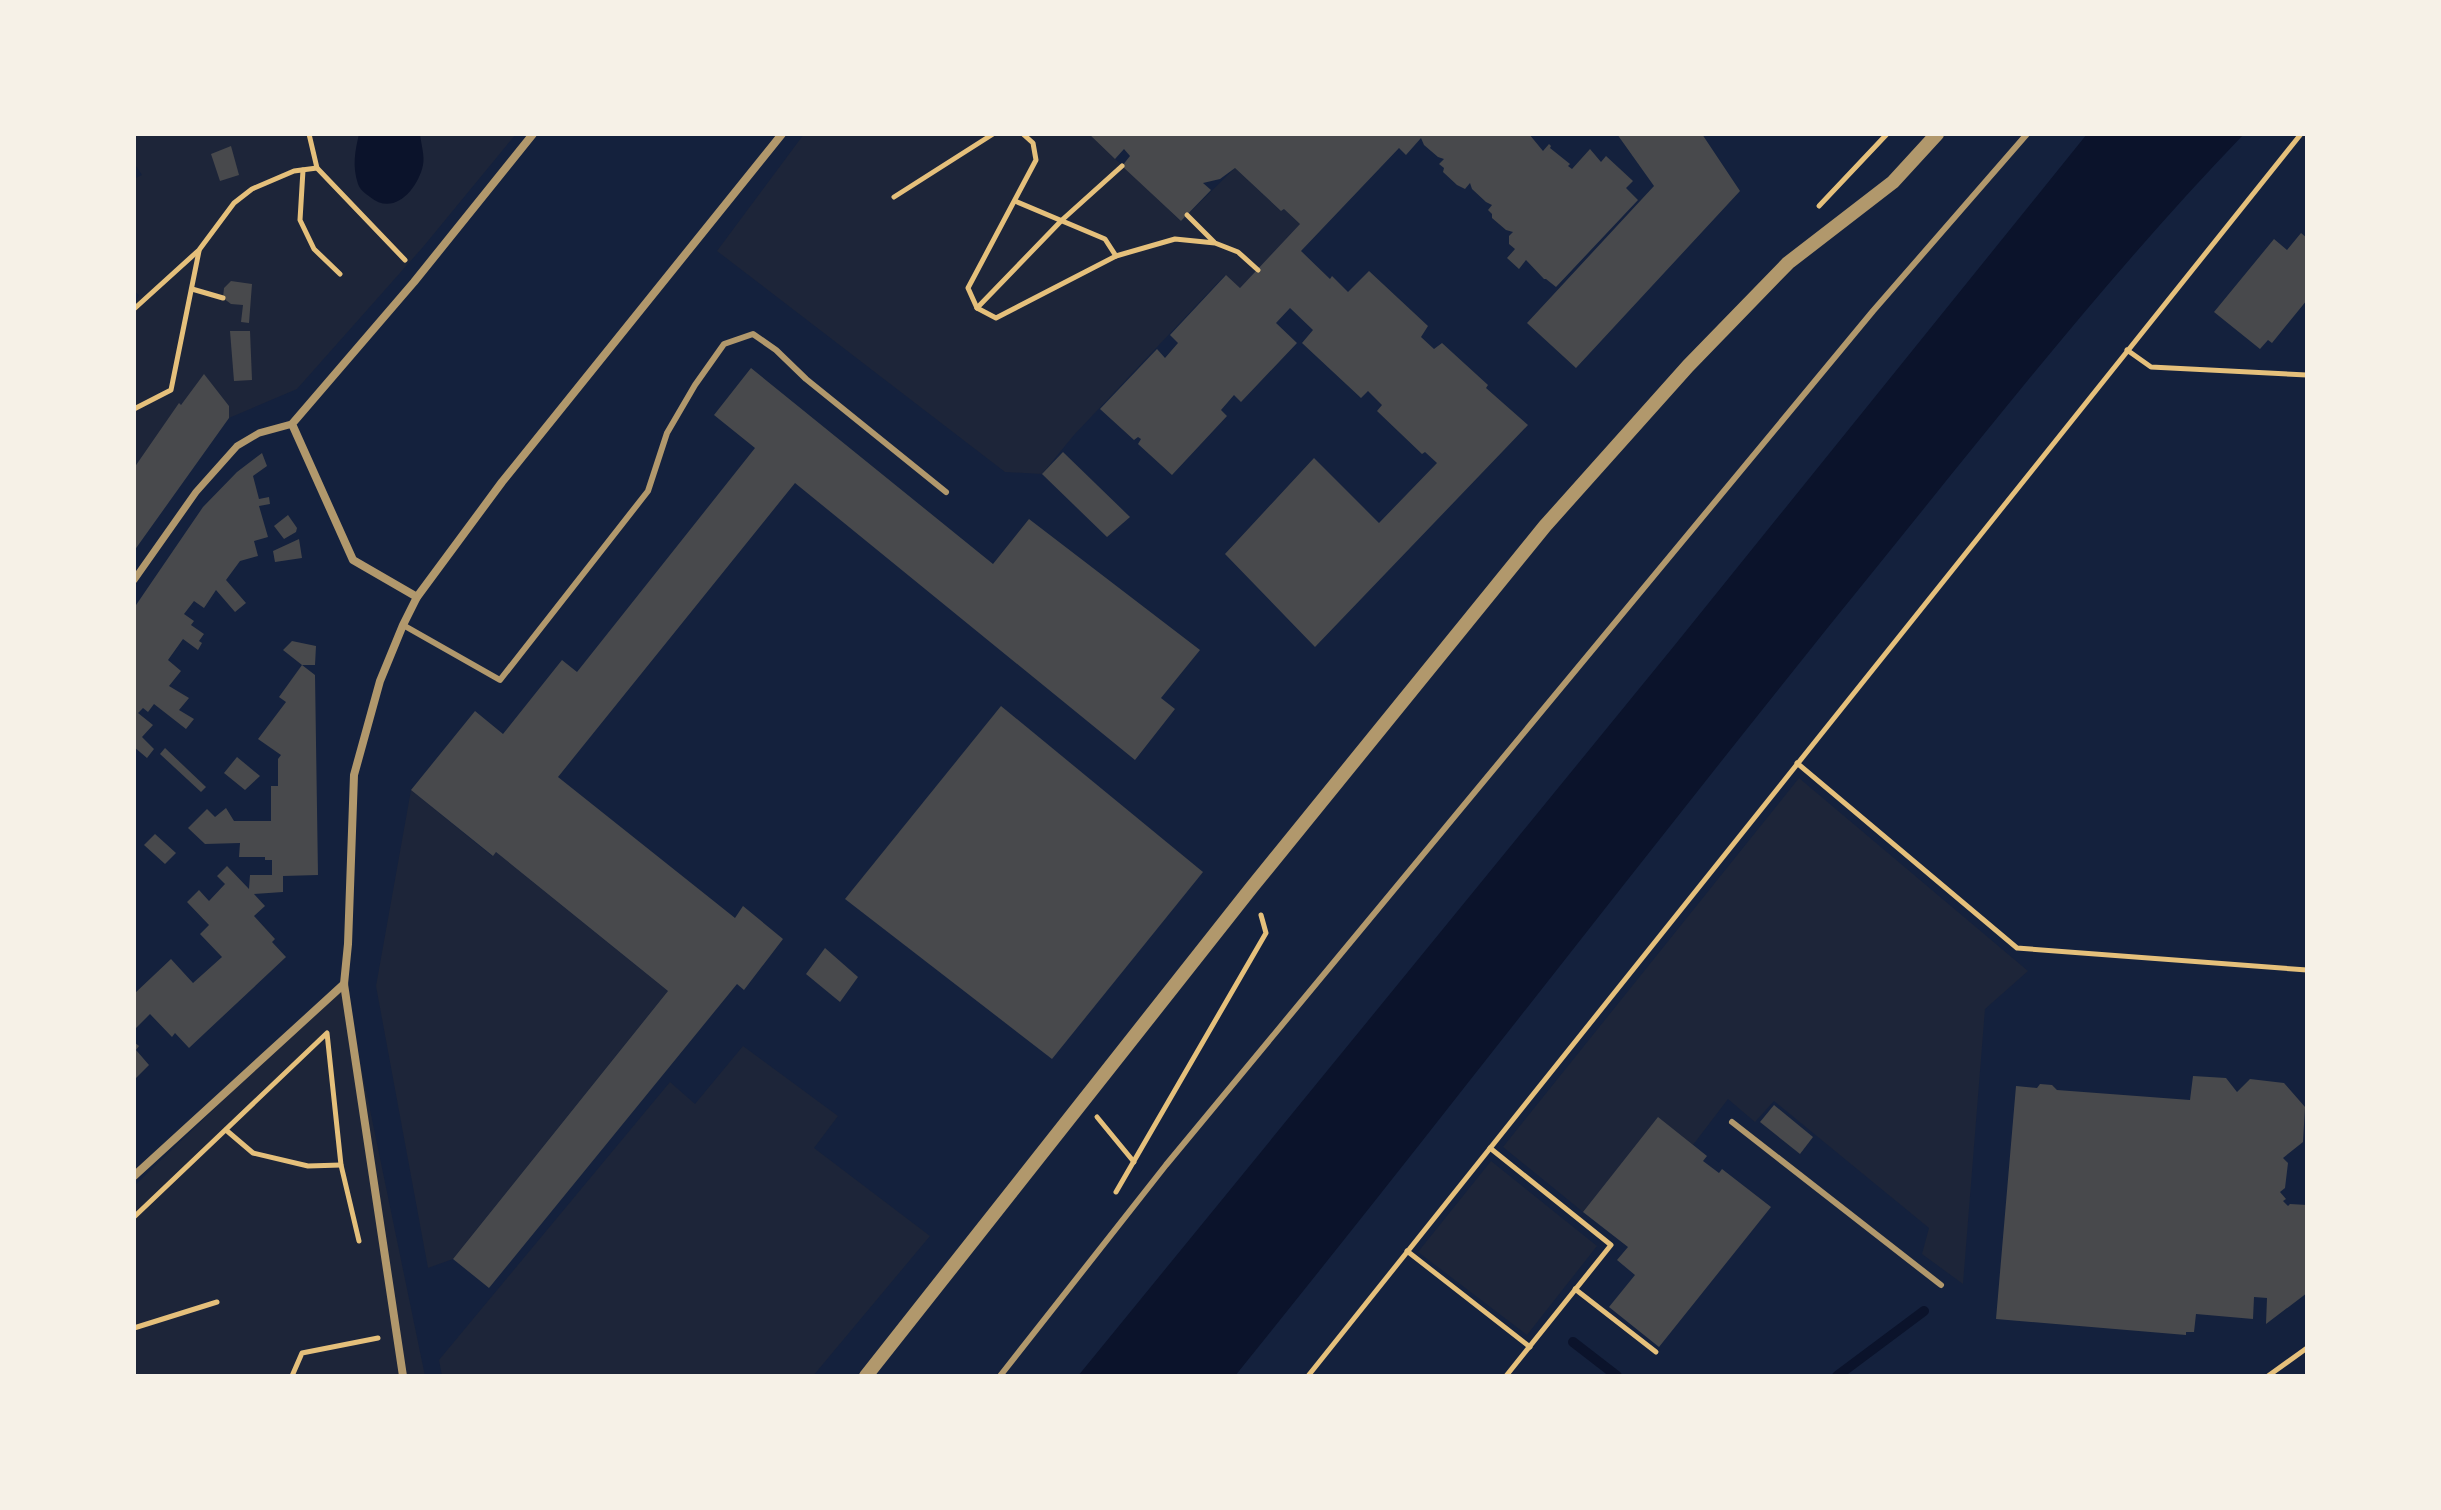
<svg xmlns="http://www.w3.org/2000/svg" width="2441" height="1510" font-family="Commissioner,sans-serif">
  <style>
    .green { fill: #1d2539 }
    .water { fill: #0b132b }
    .lines { fill: none; stroke-linecap: round; stroke-linejoin: round }
    .stream { stroke: #0b132b; stroke-width: 10 }
    .building { fill: #48494c }
    .path { stroke: #e5c07b; stroke-width: 5 }
    .service { stroke: #b1986c; stroke-width: 6 }
    .pedestrian { stroke: #b1986c; stroke-width: 7 }
    .minor { stroke: #b1986c; stroke-width: 8 }
    .tertiary { stroke: #b1986c; stroke-width: 14 }
  </style>
  <rect width="100%" height="100%" fill="#14213d"/>
  <g class="green">
    <polygon points="134,134 516,134 423,247 297,389 229,418 229,406 204,375 181,405 179,404 134,468 134,309 139,295 134,291 134,179 142,175 134,163"/>
    <polygon points="804,134 1089,134 1181,221 1235,168 1281,211 1284,209 1300,224 1240,288 1225,275 1074,435 1042,474 1005,472 717,251"/>
    <polygon points="1799,778 2028,971 1985,1009 1963,1284 1922,1254 1929,1228 1774,1101 1755,1122 1728,1099 1693,1145 1658,1118 1583,1212 1503,1147"/>
    <polygon points="411,790 492,856 496,852 668,991 453,1259 428,1268 376,986"/>
    <polygon points="344,984 425,1376 134,1376 134,1186"/>
    <polygon points="743,1046 838,1116 814,1148 930,1236 813,1376 442,1376 439,1360 670,1082 695,1104"/>
    <polygon points="1491,1161 1597,1246 1527,1335 1418,1252"/>
  </g>
  <g class="water">
    <path d="M359,134H420C421,144 425,156 423,165C418,189 394,217 370,197C365,193 360,190 358,184C352,166 355,151 359,134Z"/>
    <path d="M2087,134H2244C2114,269 1998,417 1880,563C1662,832 1452,1107 1235,1376H1078L1674,646Z"/>
  </g>
  <g class="lines">
    <g class="stream">
      <polyline points="1573,1342 1617,1376"/>
      <polyline points="1837,1376 1924,1311"/>
    </g>
  </g>
  <g class="building">
    <polygon points="1089,134 1529,134 1543,151 1549,144 1551,146 1550,148 1570,164 1568,166 1572,169 1590,149 1601,162 1606,156 1633,181 1626,188 1638,200 1556,287 1546,279 1544,279 1526,260 1519,269 1507,258 1515,249 1509,244 1509,236 1513,232 1506,230 1492,218 1492,214 1488,210 1492,205 1486,202 1472,189 1470,183 1465,189 1457,185 1443,172 1444,168 1439,164 1444,159 1438,157 1424,145 1421,138 1406,155 1399,148 1301,251 1330,279 1332,276 1348,292 1369,271 1428,326 1421,337 1434,349 1442,343 1488,385 1486,388 1528,425 1315,647 1225,554 1314,458 1379,523 1437,463 1425,452 1422,454 1377,411 1382,405 1368,391 1361,398 1302,343 1313,330 1290,308 1276,323 1297,343 1241,402 1234,395 1221,410 1227,416 1172,475 1138,444 1141,439 1138,437 1134,440 1100,409 1157,349 1165,358 1178,343 1170,335 1226,275 1240,288 1300,224 1284,209 1281,211 1235,168 1220,179 1203,183 1211,190 1181,221 1122,166 1130,156 1124,149 1115,159"/>
    <polygon points="1617,134 1702,134 1740,191 1576,368 1527,323 1654,186"/>
    <polygon points="231,146 239,175 220,181 211,154"/>
    <polygon points="2301,233 2307,238 2307,300 2272,343 2268,340 2260,349 2214,312 2274,239 2287,250"/>
    <polygon points="231,281 252,284 249,323 241,322 243,305 231,304 223,298 224,288"/>
    <polygon points="230,331 250,331 252,380 234,381"/>
    <polygon points="751,368 993,564 1029,519 1200,650 1161,698 1175,709 1135,760 795,483 558,777 735,918 743,906 783,939 744,990 737,984 489,1288 453,1259 668,991 496,852 493,856 411,790 475,711 503,734 562,660 577,672 755,448 714,415"/>
    <polygon points="204,374 229,406 229,418 134,551 134,468 179,403 181,405"/>
    <polygon points="1063,452 1130,517 1107,537 1042,474"/>
    <polygon points="262,453 267,466 253,476 259,499 269,497 270,504 259,506 268,537 254,541 258,556 240,561 226,580 246,603 235,612 216,590 204,608 194,601 184,614 194,621 191,625 204,634 199,641 202,643 198,650 183,639 168,660 181,671 169,686 189,698 179,710 194,719 186,729 154,704 148,712 143,708 138,713 153,725 142,737 154,749 147,758 134,747 134,608 203,507 237,472"/>
    <polygon points="288,515 297,528 296,532 284,539 274,526"/>
    <polygon points="299,539 302,558 275,562 273,551"/>
    <polygon points="292,641 316,646 315,665 302,665 315,675 318,875 283,876 283,892 254,894 265,906 254,916 275,939 272,942 286,957 189,1048 175,1033 172,1037 150,1014 134,1030 134,994 171,959 193,983 222,957 200,934 209,925 187,902 199,890 209,901 225,884 217,876 227,866 249,889 250,875 272,875 272,860 265,860 265,857 239,857 240,843 205,844 188,828 207,809 215,817 226,808 234,821 271,821 271,786 278,786 278,759 281,755 258,739 286,702 279,697 302,665 283,650"/>
    <polygon points="1001,706 1203,872 1052,1059 845,899"/>
    <polygon points="165,748 206,787 201,792 160,754"/>
    <polygon points="237,757 260,776 245,790 224,773"/>
    <polygon points="155,834 176,853 165,864 144,845"/>
    <polygon points="825,948 858,977 840,1002 806,974"/>
    <polygon points="134,1042 139,1046 136,1050 149,1065 134,1080"/>
    <polygon points="2193,1076 2226,1078 2237,1092 2250,1079 2284,1083 2305,1107 2303,1142 2283,1158 2288,1163 2285,1188 2280,1192 2286,1199 2283,1201 2288,1206 2290,1204 2307,1205 2307,1293 2266,1324 2267,1298 2254,1297 2253,1319 2196,1314 2194,1332 2186,1332 2186,1335 1996,1319 2016,1086 2037,1088 2040,1084 2052,1085 2057,1090 2190,1100"/>
    <polygon points="1774,1105 1813,1137 1800,1154 1760,1122"/>
    <polygon points="1658,1117 1707,1156 1703,1161 1719,1173 1722,1169 1771,1207 1659,1347 1609,1307 1635,1275 1617,1260 1628,1247 1583,1212"/>
  </g>
  <g class="lines">
    <g class="path">
      <polyline points="309,134 317,168 405,260"/>
      <polyline points="1023,134 1033,143 1036,160 968,288 977,308 996,318 1116,256 1175,239 1215,243 1238,252 1258,270"/>
      <polyline points="303,170 300,220 314,249 340,274"/>
      <polyline points="894,197 993,134"/>
      <polyline points="1015,201 1105,239 1116,256"/>
      <polyline points="1819,206 1887,134"/>
      <polyline points="1187,215 1214,242"/>
      <polyline points="192,289 223,298"/>
      <polyline points="977,308 1062,220 1122,166"/>
      <polyline points="134,309 199,250 234,203 252,189 294,171 317,168"/>
      <polyline points="2127,350 2151,367 2307,375"/>
      <polyline points="134,409 171,390 199,251"/>
      <polyline points="1797,763 2017,948 2307,970"/>
      <polyline points="1097,1117 1134,1162"/>
      <polyline points="226,1130 253,1153 308,1166 341,1165"/>
      <polyline points="1490,1148 1611,1245 1506,1376"/>
      <polyline points="1116,1192 1266,933 1261,915"/>
      <polyline points="134,1217 327,1033 341,1165 359,1241"/>
      <polyline points="1407,1251 1530,1347"/>
      <polyline points="1575,1289 1656,1352"/>
      <polyline points="134,1328 217,1302"/>
      <polyline points="292,1376 302,1353 378,1338"/>
      <polyline points="1308,1376 2301,134"/>
      <polyline points="2268,1376 2307,1348"/>
    </g>
    <g class="service">
      <polyline points="403,625 500,680 648,491 667,433 695,385 724,344 753,334 776,350 806,379 946,492"/>
      <polyline points="1732,1122 1941,1285"/>
      <polyline points="1000,1376 1166,1165 1873,311 2027,134"/>
    </g>
    <polyline class="pedestrian" points="134,580 196,492 237,446 259,433 292,424"/>
    <g class="minor">
      <polyline points="417,597 353,560 292,424 414,282 533,134"/>
      <polyline points="134,1176 344,984"/>
      <polyline points="403,1376 344,984 348,944 354,775 380,681 403,625 417,597 502,482 782,134"/>
    </g>
    <polyline class="tertiary" points="866,1376 1252,887 1545,526 1688,366 1788,263 1893,182 1937,134"/>
  </g>
  <rect width="2441" height="1510" fill="none" stroke="#f6f1e7" stroke-width="272"/>
</svg>
